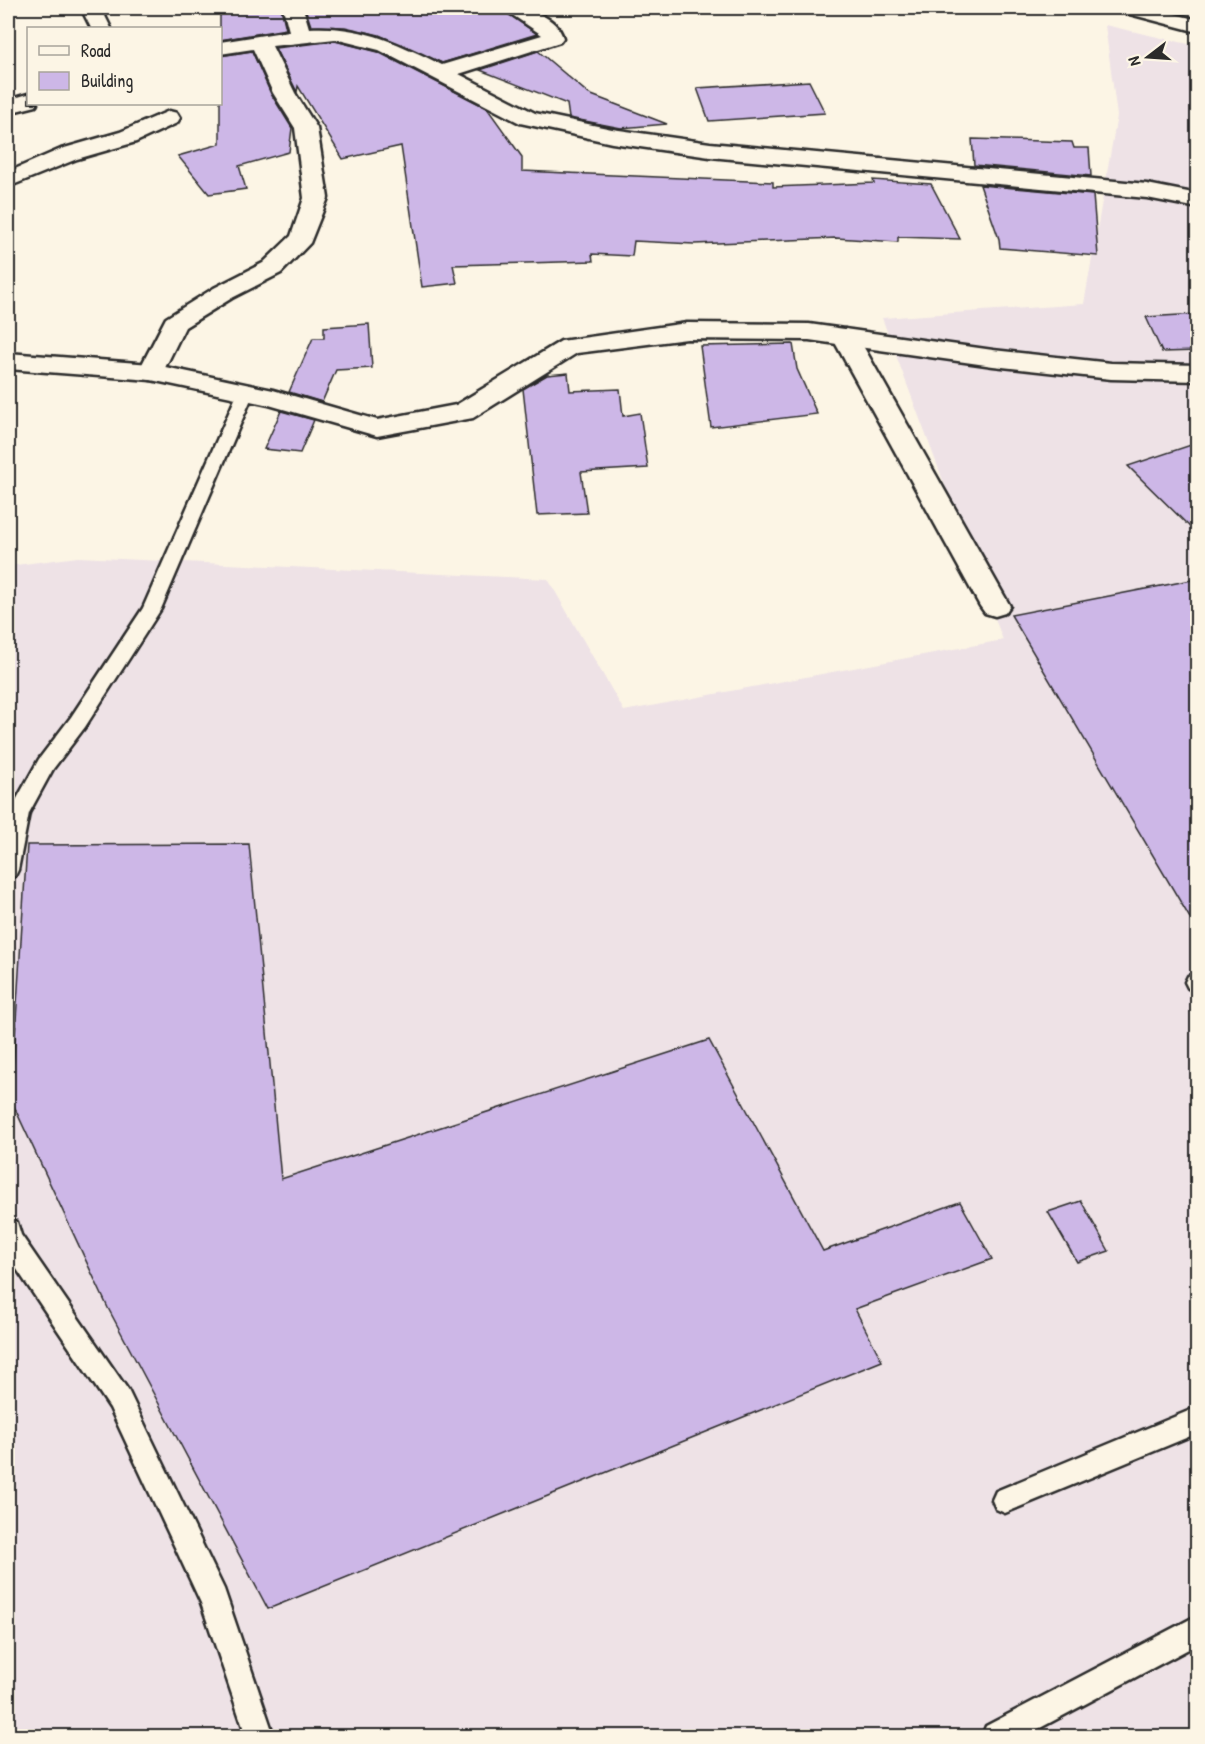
<svg xmlns="http://www.w3.org/2000/svg" width="1205" height="1744" font-family="'Patrick Hand',sans-serif">
  <style>
    .built { fill: #eee2e6 }
    .building { fill: #cdb7e7; stroke: #2b2b2b; stroke-width: 1.5 }
    .lines { fill: none; stroke-linecap: round; stroke-linejoin: round }
    .service-casing { stroke: #2b2b2b; stroke-width: 5 }
    .minor-casing { stroke: #2b2b2b; stroke-width: 5 }
    .tertiary-casing { stroke: #2b2b2b; stroke-width: 5 }
    .service { fill: #fcf5e5; fill-rule: evenodd }
    .minor { fill: #fcf5e5; fill-rule: evenodd }
    .tertiary { fill: #fcf5e5; fill-rule: evenodd }
  </style>
  <rect width="100%" height="100%" fill="#fcf5e5"/>
  <filter id="ink" filterUnits="userSpaceOnUse"><feTurbulence type="fractalNoise" baseFrequency=".0167" numOctaves="2"/><feDisplacementMap in="SourceGraphic" scale="12" xChannelSelector="R" yChannelSelector="G"/><feConvolveMatrix kernelMatrix="1 2 1 2 8 2 1 2 1" color-interpolation-filters="sRGB"/></filter>
  <g filter="url(#ink)">
    <polygon class="built" points="1105,25 1197,46 1197,1736 8,1736 8,566 78,557 548,579 624,711 1003,640 882,318 1084,304 1117,116"/>
    <g class="building">
      <polygon points="220,8 281,8 286,29 220,40"/>
      <polygon points="305,8 500,8 537,34 442,63 379,35 345,27 311,26"/>
      <polygon points="335,41 378,52 487,108 522,157 522,171 773,182 773,187 874,183 873,180 931,184 960,239 898,237 898,242 836,238 694,244 634,241 632,256 592,254 593,261 453,265 457,283 422,287 401,146 343,159 298,86 297,92 275,48"/>
      <polygon points="252,51 271,94 292,128 289,152 239,166 246,189 209,194 178,156 220,144 220,56"/>
      <polygon points="538,51 589,94 667,124 621,128 569,118 567,104 480,70"/>
      <polygon points="809,81 825,113 709,121 697,88"/>
      <polygon points="972,139 1072,142 1074,148 1089,148 1091,176 974,165"/>
      <polygon points="980,185 1093,195 1098,256 1000,248 999,239"/>
      <polygon points="1197,314 1197,351 1162,352 1146,317"/>
      <polygon points="369,324 372,368 336,370 322,402 289,392 313,338 324,338 324,327"/>
      <polygon points="793,344 797,369 817,414 711,427 700,346"/>
      <polygon points="568,373 570,391 620,389 623,416 640,413 648,468 581,472 587,513 537,515 523,389 547,375"/>
      <polygon points="281,411 314,420 300,453 264,449"/>
      <polygon points="1197,443 1197,534 1128,466"/>
      <polygon points="1197,579 1197,930 1011,615"/>
      <polygon points="249,844 281,1179 709,1040 823,1251 960,1202 992,1259 855,1309 882,1361 268,1609 108,1308 11,1100 27,845"/>
      <polygon points="1081,1201 1109,1251 1077,1262 1048,1212"/>
    </g>
    <g class="lines">
      <defs>
        <g id="service">
          <polygon points="246,387 254,392 161,609 85,727 53,769 29,813 18,870 15,876 8,878 9,813 39,759 71,717 143,608 238,392"/>
          <polygon points="1198,973 1198,991 1188,988 1185,982 1188,976"/>
          <polygon points="8,1219 17,1222 21,1235 128,1390 224,1589 274,1736 246,1736 201,1603 110,1408 8,1256"/>
          <polygon points="1198,1407 1198,1433 1005,1513 996,1509 992,1500 996,1491"/>
          <polygon points="1198,1615 1198,1644 1025,1736 982,1736 986,1726"/>
        </g>
        <g id="minor">
          <polygon points="81,8 101,8 111,28 91,28"/>
          <path d="M283,8H303L309,28C360,25 398,43 442,65L542,35L502,8C523,6 557,15 563,38L560,42L459,74L535,113L612,129L710,143L1147,184L1198,194V208L1147,198L710,157L612,143L520,123L379,50L335,39L272,46L295,93L317,128L328,198L310,243L281,273L232,298L185,327L160,378L151,380L142,378L138,372L166,318L214,288L263,263L291,236L304,198L295,128L273,93L253,49L220,54V42L289,31Z"/>
          <polygon points="1119,8 1151,8 1198,20 1198,32 1122,12"/>
          <polygon points="28,94 28,104 37,104 36,106 8,113 8,100"/>
          <polygon points="169,111 177,113 180,118 177,123 136,142 77,159 8,187 8,172 61,149 120,132"/>
          <polygon points="845,329 854,332 858,337 1010,606 1005,613 995,616 985,613 980,606 832,337 836,332"/>
        </g>
        <polygon id="tertiary" points="687,323 809,324 993,350 1111,363 1198,365 1198,381 1111,379 993,366 809,340 687,339 577,353 473,418 377,436 269,405 151,380 8,369 8,353 151,364 273,390 377,420 456,405 561,341"/>
      </defs>
      <use href="#service" class="service-casing"/>
      <use href="#minor" class="minor-casing"/>
      <use href="#tertiary" class="tertiary-casing"/>
      <use href="#service" class="service"/>
      <use href="#minor" class="minor"/>
      <use href="#tertiary" class="tertiary"/>
    </g>
  </g>
  <rect width="1205" height="1744" fill="none" stroke="#fcf5e5" stroke-width="30"/>
  <rect x="15" y="15" width="1175" height="1714" fill="none" stroke="#2b2b2b" stroke-width="2" filter="url(#ink)"/>
  <rect x="27" y="27" width="195" height="78" fill="#fcf5e5" stroke="#a8a49b" stroke-width="1.5"/>
  <rect x="39" y="46" width="30" height="9" fill="#fcf5e5" stroke="#a8a49b" stroke-width="1.5"/>
  <text x="81" y="57" font-size="18" fill="#2b2b2b">Road</text>
  <rect x="39" y="72" width="30" height="18" fill="#cdb7e7" stroke="#a8a49b" stroke-width="1.5"/>
  <text x="81" y="87" font-size="18" fill="#2b2b2b">Building</text>
  <g transform="translate(1148 57) rotate(253)" stroke="#fcf5e5" stroke-width="4.5" paint-order="stroke">
  <path d="M0-4.5L10 22L0 15L-10 22Z" fill="#2b2b2b"/>
  <text y="-9" font-size="16" font-weight="bold" text-anchor="middle" fill="#2b2b2b">N</text>
  </g>
</svg>
